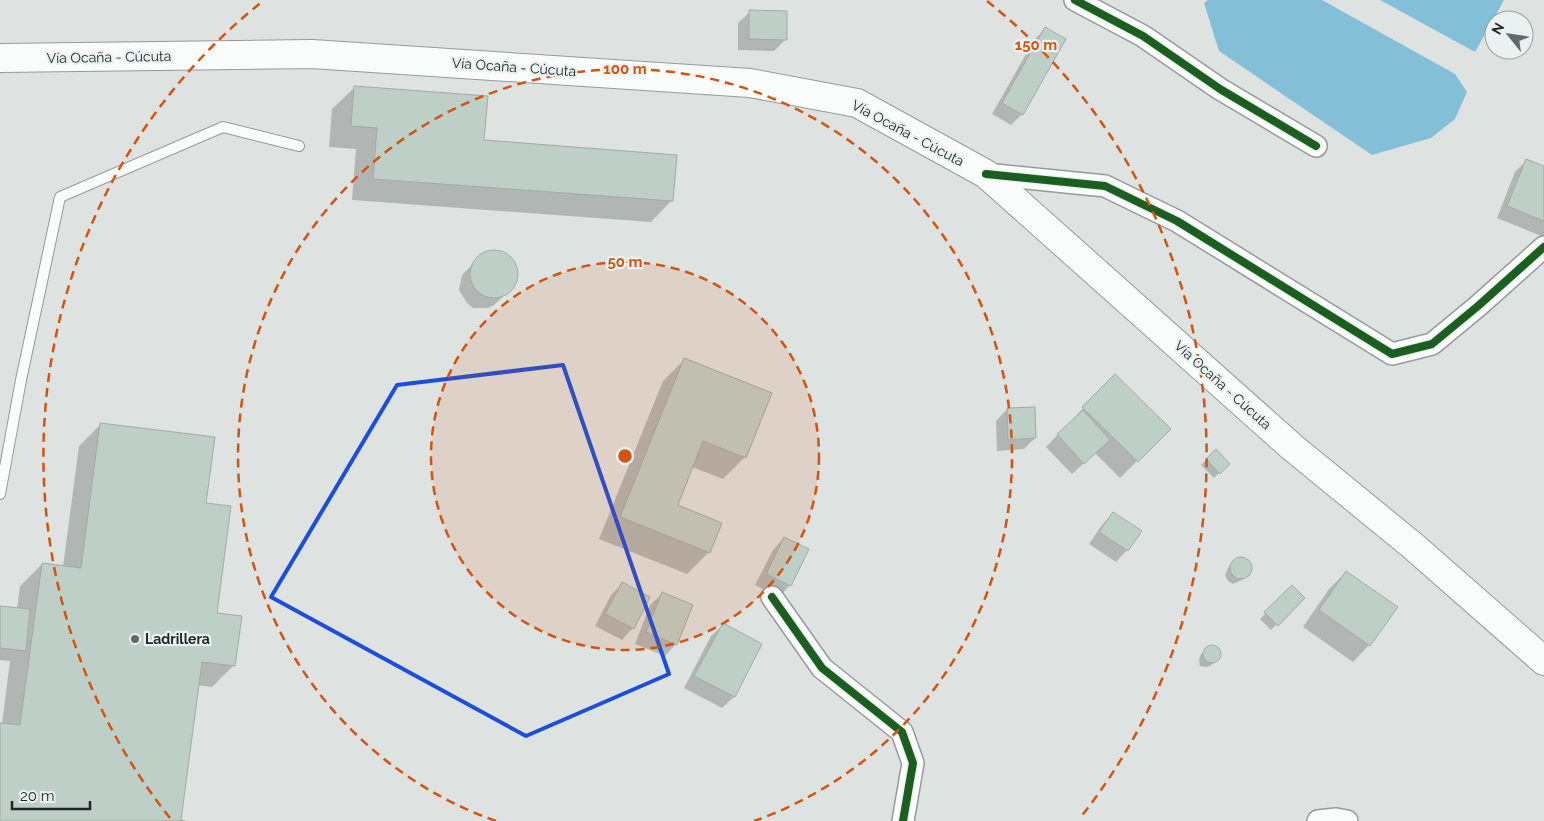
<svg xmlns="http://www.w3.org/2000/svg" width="1544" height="821" font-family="Raleway,sans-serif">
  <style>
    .water { fill: #84bfd8 }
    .shadow { fill: #0003 }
    .building { fill: #becfc7; stroke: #a5a9a7 }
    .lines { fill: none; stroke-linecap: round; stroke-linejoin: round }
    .service-casing { stroke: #979a9a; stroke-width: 12 }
    .minor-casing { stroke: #979a9a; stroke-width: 24 }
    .primary-casing { stroke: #979a9a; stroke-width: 30 }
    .service { stroke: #fafbfb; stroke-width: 10 }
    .minor { stroke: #fafbfb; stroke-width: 21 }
    .primary { stroke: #fafbfb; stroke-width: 28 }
    .cycleway-casing { stroke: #e9f2f0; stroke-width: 11 }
    .cycleway { stroke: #1b5e20; stroke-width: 8 }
    .marked { fill: none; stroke: #1d4ed8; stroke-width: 4; stroke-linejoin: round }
    .ring { fill: none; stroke: #d4540f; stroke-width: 2.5; stroke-dasharray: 9 6 }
    .poi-dot { fill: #646868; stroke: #e9f2f0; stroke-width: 2 }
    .labels { text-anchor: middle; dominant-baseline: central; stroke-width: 4.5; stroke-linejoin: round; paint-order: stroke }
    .street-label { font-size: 14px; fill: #232626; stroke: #e9f2f0 }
    .poi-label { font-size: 14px; font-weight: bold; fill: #232626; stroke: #e9f2f0; text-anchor: start }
    .centre { fill: #d4540f; stroke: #e9f2f0; stroke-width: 2.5 }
    .ring-label { font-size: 15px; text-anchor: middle; font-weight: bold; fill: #d4540f; stroke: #e9f2f0; stroke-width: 4.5; stroke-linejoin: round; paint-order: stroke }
  </style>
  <rect width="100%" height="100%" fill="#dee3e2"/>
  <g class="water">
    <polygon points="1208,0 1322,0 1455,74 1467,92 1455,119 1431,138 1372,155 1219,51 1204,3"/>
    <polygon points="1380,0 1504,0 1475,52"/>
  </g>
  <g class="shadow">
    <polygon points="750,12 786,39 774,51 738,50 738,23"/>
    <polygon points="1045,29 1022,114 1011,125 992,114 1034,40"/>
    <polygon points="354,88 483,142 672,200 651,222 352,200 356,149 329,147 332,109"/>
    <polygon points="1526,161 1544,168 1544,237 1497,218 1515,172"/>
    <polygon points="492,252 506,255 511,260 516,274 515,281 512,288 494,305 488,308 473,308 467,303 459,290 462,275 479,258"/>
    <polygon points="684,360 745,457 723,479 692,467 676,506 709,552 687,574 599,539 663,381"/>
    <polygon points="1115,375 1169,429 1120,478 1095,453 1072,474 1046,447"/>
    <polygon points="1007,409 1035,438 1024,449 997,451 996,421"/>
    <polygon points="101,424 205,504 215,614 234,665 212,687 197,685 179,821 0,821 0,724 2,724 10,661 0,660 0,608 17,609 20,586 42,564 63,567 79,446"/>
    <polygon points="1216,450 1229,464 1214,478 1201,465"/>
    <polygon points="1113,513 1127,550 1116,562 1089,544 1102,525"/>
    <polygon points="784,538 790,585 779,597 755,585 773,550"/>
    <polygon points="1241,558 1246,560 1250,565 1248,575 1242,580 1233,584 1228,581 1225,575 1229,566 1235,560"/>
    <polygon points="1346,572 1369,645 1353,662 1303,627 1329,589"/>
    <polygon points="622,584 633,628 622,640 595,626 611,595"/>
    <polygon points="1292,587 1303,598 1271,630 1260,619"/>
    <polygon points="662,594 676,644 665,656 635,644 650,605"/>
    <polygon points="723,625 761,645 734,697 722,708 684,688 711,636"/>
    <polygon points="1214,647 1218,649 1219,654 1216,661 1210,666 1205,667 1200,666 1199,659 1201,654 1207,649"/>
  </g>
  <g class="building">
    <polygon points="749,10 787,11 787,40 749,39"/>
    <polygon points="1045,27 1066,39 1023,115 1002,103"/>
    <polygon points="354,86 488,96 484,140 677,155 673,201 373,179 377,128 351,126"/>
    <polygon points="1526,159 1544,166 1544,221 1507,206"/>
    <circle cx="494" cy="274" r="24"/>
    <polygon points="684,358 772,393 746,458 703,441 678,505 722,523 710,553 620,517"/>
    <polygon points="1115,374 1171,429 1138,462 1082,407"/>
    <polygon points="1035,407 1036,438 1008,440 1007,408"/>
    <polygon points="1083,410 1110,440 1084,464 1057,434"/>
    <polygon points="100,423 215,437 206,503 231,506 217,613 242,616 235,666 202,662 181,820 185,821 0,821 0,723 20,725 42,563 81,568"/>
    <polygon points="1216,449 1230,464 1220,474 1206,459"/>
    <polygon points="1113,512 1142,531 1128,551 1099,532"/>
    <polygon points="784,537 809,549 791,586 766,574"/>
    <circle cx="1241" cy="568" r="11"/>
    <polygon points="1346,571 1398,607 1370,646 1319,610"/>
    <polygon points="622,582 650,597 634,629 605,614"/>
    <polygon points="1292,585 1305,598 1278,626 1264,612"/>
    <polygon points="662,592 693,605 677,645 646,632"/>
    <polygon points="0,606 30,609 26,651 0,648"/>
    <polygon points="723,623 762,644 735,697 694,676"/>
    <circle cx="1212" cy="654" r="9"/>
  </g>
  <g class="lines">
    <defs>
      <polyline id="service" points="0,494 21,380 60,197 223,127 299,146"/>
      <g id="minor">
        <polyline points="1075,0 1143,36 1220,89 1316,146"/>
        <polyline points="986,174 1105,186 1177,221 1392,354 1432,344 1478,306 1544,247"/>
        <polyline points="772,597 822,668 902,732 913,763 903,821"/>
        <polyline points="1318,821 1336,819 1347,821"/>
      </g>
      <polyline id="primary" points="0,58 312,54 750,83 857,103 986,174 1292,447 1413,546 1544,661"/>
    </defs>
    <use href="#service" class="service-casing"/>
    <use href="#minor" class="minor-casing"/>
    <use href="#primary" class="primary-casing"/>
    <use href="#service" class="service"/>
    <use href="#minor" class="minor"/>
    <use href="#primary" class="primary"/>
    <defs>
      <g id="cycleway">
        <polyline points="1075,0 1143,36 1220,89 1316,146"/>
        <polyline points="986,174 1105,186 1177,221 1392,354 1432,344 1478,306 1544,247"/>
        <polyline points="772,597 822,668 902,732 913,763 903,821"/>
      </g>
    </defs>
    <use href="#cycleway" class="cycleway-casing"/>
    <use href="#cycleway" class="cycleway"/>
  </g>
  <path class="marked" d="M563,365L669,674L526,736L271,597L397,385Z"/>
  <circle cx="625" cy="456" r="194" fill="#d4540f" fill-opacity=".12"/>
  <g class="ring">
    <circle cx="625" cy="456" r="194"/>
    <path d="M496 821A387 387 0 1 1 754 821"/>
    <path d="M170 818A581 581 0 0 1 263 1M987 1A581 581 0 0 1 1080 818"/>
  </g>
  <circle class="poi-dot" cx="135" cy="639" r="5"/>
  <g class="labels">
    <g class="street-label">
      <text transform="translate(109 57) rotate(-1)">Vía Ocaña - Cúcuta</text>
      <text transform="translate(514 67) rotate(4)">Vía Ocaña - Cúcuta</text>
      <text transform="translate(908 133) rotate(28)">Vía Ocaña - Cúcuta</text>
      <text transform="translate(1223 385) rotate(42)">Vía Ocaña - Cúcuta</text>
    </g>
    <g class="poi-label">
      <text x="145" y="639">Ladrillera</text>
    </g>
  </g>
  <circle cx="625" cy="456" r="8" class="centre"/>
  <g class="ring-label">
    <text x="1036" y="50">150 m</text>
    <text x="625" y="74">100 m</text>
    <text x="625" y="267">50 m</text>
  </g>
  <g transform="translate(1509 35) rotate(300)"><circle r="24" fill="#e9f2f0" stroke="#9aa09f"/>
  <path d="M0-4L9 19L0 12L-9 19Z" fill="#646868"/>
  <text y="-8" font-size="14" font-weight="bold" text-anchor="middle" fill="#232626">N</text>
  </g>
  <path d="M12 801v8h78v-8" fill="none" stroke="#232626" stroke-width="2.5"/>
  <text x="20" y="801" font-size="15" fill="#232626" stroke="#e9f2f0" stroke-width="4" paint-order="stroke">20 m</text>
</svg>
